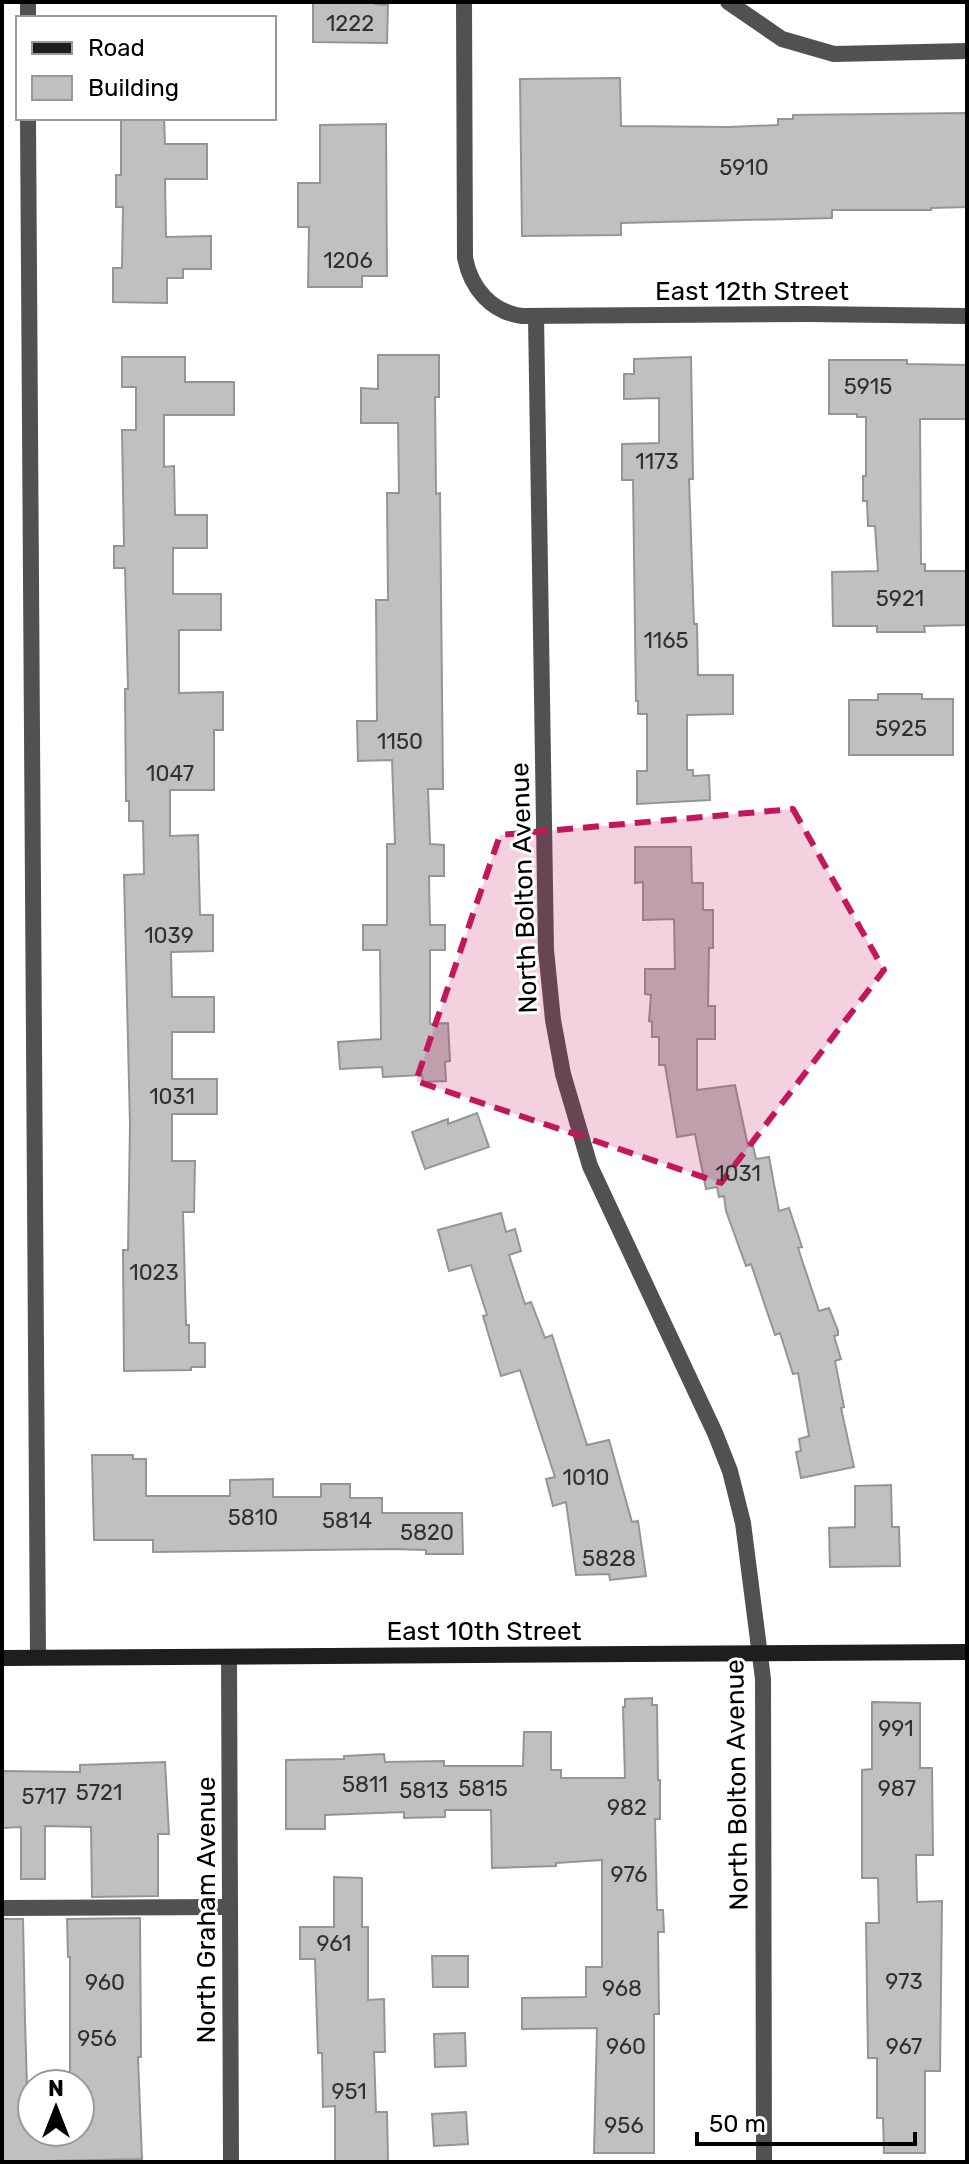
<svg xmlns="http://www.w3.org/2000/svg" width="969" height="2164" font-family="Rubik,sans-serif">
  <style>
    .building { fill: #c0c0c0; stroke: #959595; stroke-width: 2 }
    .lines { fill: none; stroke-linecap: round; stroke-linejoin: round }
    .lane { stroke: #515151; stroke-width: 16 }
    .street { stroke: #515151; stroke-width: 16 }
    .secondary { stroke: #1e1e1e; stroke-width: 16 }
    .marked { fill: #c2185b; fill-opacity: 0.2; stroke: #c2185b; stroke-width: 6; stroke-dasharray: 16 10; stroke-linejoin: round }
    .labels { text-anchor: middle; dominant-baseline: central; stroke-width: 6; stroke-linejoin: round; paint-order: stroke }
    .number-label { font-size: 22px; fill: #303030 }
    .street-label { font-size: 26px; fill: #000; stroke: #fff }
  </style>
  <rect width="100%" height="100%" fill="#fff"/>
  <g class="building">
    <polygon points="324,2 375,2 375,4 388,5 387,43 313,42 313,3"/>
    <polygon points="620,78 621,126 728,127 778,125 778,119 793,119 793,115 967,113 967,207 931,208 931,210 832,210 832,218 621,223 621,235 522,236 520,79"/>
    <polygon points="121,118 164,118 165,144 207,144 207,179 165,179 166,237 211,236 211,269 183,269 183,278 167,278 167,303 113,302 113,268 122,268 123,207 116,207 116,175 121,175"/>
    <polygon points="386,124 387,276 362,276 362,287 308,287 309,227 298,227 298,183 320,183 320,125"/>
    <polygon points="378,355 439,355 439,397 435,397 436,494 440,493 443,789 428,789 430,844 444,845 444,876 429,876 430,925 445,925 445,950 430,950 430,1024 448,1023 450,1061 445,1062 446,1081 423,1082 422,1075 383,1077 382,1067 340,1069 338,1042 381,1039 380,950 363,950 363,925 387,925 387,844 395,844 392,760 358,761 357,721 377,721 376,600 388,600 387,493 399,493 398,423 361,423 361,388 378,389"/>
    <polygon points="122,357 185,357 185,382 234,382 234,415 164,415 164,467 174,466 175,515 207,515 207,548 173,548 173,594 221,594 221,630 179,630 179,693 223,692 223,730 214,730 214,790 170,790 170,836 198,835 200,915 213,915 213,951 171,952 172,997 214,997 214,1032 172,1032 172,1079 217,1079 217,1114 172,1114 172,1161 195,1161 194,1212 183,1212 186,1325 189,1325 189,1343 205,1343 205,1367 191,1367 191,1370 124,1371 123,1250 128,1250 130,1125 124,875 144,874 143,821 129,821 129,801 126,801 125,689 128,689 125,568 114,568 114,546 124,546 122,430 136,430 136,387 122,387"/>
    <polygon points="691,357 693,479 689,479 694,624 697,624 698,675 733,675 733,714 687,715 687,770 693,770 693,776 709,775 710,800 637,804 637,771 647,771 647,714 638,714 638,701 636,701 633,480 622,480 622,444 659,443 659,398 624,399 624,374 634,374 634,359"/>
    <polygon points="829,360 907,360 907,364 967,365 967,419 920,419 921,564 925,564 925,571 967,571 967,625 924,626 925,632 877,632 877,626 833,626 832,572 878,571 875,526 868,526 867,501 863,501 863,476 866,476 866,417 857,417 857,414 829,414"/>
    <polygon points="878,694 922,694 922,699 953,699 953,755 849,755 849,700 878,700"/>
    <polygon points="635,847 691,847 692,883 703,883 703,910 713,910 713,948 709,948 708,1006 715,1006 715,1039 697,1039 697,1090 735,1085 748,1146 753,1146 756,1159 769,1157 779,1211 789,1208 802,1247 798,1248 819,1311 829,1308 838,1331 838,1335 834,1336 841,1359 835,1361 844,1407 841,1408 854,1467 801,1478 796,1452 801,1451 799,1439 809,1436 798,1373 793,1374 780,1333 775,1335 751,1264 746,1266 726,1211 724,1196 719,1197 717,1187 706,1189 695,1134 677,1137 665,1065 659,1065 659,1037 652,1037 652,1022 649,1021 651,995 645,994 645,969 675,969 674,919 643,920 643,882 635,883"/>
    <polygon points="477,1113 489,1147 425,1169 412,1132 448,1119 448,1124"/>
    <polygon points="501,1213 506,1232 515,1229 521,1251 509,1255 525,1304 531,1302 545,1338 552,1335 587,1445 609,1440 632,1522 638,1521 646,1576 610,1580 609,1574 576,1575 566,1502 553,1506 546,1479 555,1477 520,1370 501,1376 483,1316 487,1315 471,1265 449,1271 438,1230"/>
    <polygon points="92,1455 133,1455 133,1459 146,1459 146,1496 230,1496 230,1480 273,1479 273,1497 321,1497 321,1484 350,1484 350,1498 382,1498 382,1513 462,1513 463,1554 426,1554 426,1550 392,1549 153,1552 153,1540 94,1540"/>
    <polygon points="891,1485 892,1527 899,1527 900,1566 830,1567 829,1528 855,1527 855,1486"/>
    <polygon points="652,1698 652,1705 657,1705 658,1780 660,1780 660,1819 655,1819 657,1910 663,1910 664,1932 658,1932 659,2014 654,2014 654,2153 594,2153 597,2028 522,2029 522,1998 586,1997 586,1967 602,1967 602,1860 556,1863 556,1866 492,1868 491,1810 445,1810 445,1817 404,1818 404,1812 325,1815 325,1829 286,1829 286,1760 344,1759 344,1756 384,1754 385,1762 444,1761 444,1766 523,1766 524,1732 551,1732 551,1770 561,1770 561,1778 625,1778 623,1707 625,1707 625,1699"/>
    <polygon points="872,1702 920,1703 920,1768 932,1768 933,1855 916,1855 917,1902 942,1901 940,2071 925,2071 925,2153 884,2153 883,2118 877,2118 877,2058 868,2058 866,1923 879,1923 878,1878 862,1878 862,1770 872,1769"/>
    <polygon points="165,1762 169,1834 158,1834 158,1896 92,1897 91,1827 45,1826 45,1879 21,1879 21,1827 2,1828 2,1771 80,1772 80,1765"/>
    <polygon points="334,1877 362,1878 362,1927 368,1927 368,2000 384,1999 385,2052 374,2052 376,2112 387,2112 388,2162 335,2162 335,2106 323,2107 322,2053 318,2053 315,1959 300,1959 300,1927 334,1927"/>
    <polygon points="140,1918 141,2057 138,2057 142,2159 2,2162 2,1919 23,1919 25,2020 27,2086 32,2086 32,2132 80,2132 80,2084 70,2084 70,1957 68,1957 67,1919"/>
    <polygon points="432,1956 468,1956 468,1987 433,1987"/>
    <polygon points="465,2033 466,2066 435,2067 434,2034"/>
    <polygon points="466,2112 468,2144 434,2146 432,2114"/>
  </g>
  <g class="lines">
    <g class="lane">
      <polyline points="728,2 782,39 834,54 967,51"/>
      <polyline points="2,1908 230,1907"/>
    </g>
    <g class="street">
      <polyline points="28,2 28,18"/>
      <path d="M464,2L465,258C471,288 491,312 522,316L809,314L967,316"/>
      <polyline points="28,118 38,1657"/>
      <polyline points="536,316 546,950 553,1020 563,1074 590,1166 715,1433 730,1471 743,1523 763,1679 764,2162"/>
      <polyline points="229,1657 231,2162"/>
    </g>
    <polyline class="secondary" points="2,1658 967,1652"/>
  </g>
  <path class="marked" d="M793,809L884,970L721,1183L416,1081L500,835Z"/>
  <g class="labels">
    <g class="number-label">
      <text x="350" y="23">1222</text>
      <text x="744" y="167">5910</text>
      <text x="348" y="260">1206</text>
      <text x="868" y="386">5915</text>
      <text x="657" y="461">1173</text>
      <text x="900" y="598">5921</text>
      <text x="666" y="640">1165</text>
      <text x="901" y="728">5925</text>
      <text x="400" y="741">1150</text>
      <text x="170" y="773">1047</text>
      <text x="169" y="935">1039</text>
      <text x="172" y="1096">1031</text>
      <text x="738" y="1173">1031</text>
      <text x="154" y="1272">1023</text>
      <text x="586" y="1477">1010</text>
      <text x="253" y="1517">5810</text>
      <text x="347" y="1520">5814</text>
      <text x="427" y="1532">5820</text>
      <text x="609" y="1558">5828</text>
      <text x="896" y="1728">991</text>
      <text x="365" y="1784">5811</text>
      <text x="483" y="1788">5815</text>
      <text x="897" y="1788">987</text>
      <text x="424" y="1790">5813</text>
      <text x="99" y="1792">5721</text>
      <text x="44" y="1796">5717</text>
      <text x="627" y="1807">982</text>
      <text x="629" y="1874">976</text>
      <text x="334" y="1943">961</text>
      <text x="904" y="1981">973</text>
      <text x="105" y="1982">960</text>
      <text x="622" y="1988">968</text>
      <text x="97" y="2038">956</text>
      <text x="626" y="2046">960</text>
      <text x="904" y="2046">967</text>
      <text x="349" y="2091">951</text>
      <text x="624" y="2125">956</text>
    </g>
    <g class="street-label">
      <text x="752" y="291">East 12th Street</text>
      <text transform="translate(524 888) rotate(-92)">North Bolton Avenue</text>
      <text x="484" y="1631">East 10th Street</text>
      <text transform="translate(737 1785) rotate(-91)">North Bolton Avenue</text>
      <text transform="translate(206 1910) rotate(-90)">North Graham Avenue</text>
    </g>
  </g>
  <rect width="969" height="2164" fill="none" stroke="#000000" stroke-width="8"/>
  <rect x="16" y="16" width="260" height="104" fill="#ffffff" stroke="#999999" stroke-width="2"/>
  <rect x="32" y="42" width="40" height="12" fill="#1e1e1e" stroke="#999999" stroke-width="2"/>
  <text x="88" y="56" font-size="24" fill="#000000">Road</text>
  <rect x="32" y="76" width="40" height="24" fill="#c0c0c0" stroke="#999999" stroke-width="2"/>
  <text x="88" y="96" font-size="24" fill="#000000">Building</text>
  <g transform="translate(56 2108)"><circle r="38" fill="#ffffff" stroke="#999999" stroke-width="2"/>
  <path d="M0-6L14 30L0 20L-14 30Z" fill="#000000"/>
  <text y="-12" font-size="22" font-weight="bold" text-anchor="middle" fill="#000000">N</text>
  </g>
  <path d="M697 2132v12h218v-12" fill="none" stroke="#000000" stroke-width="4"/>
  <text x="709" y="2132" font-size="24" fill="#000000" stroke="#ffffff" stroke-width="6" paint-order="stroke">50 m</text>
</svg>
